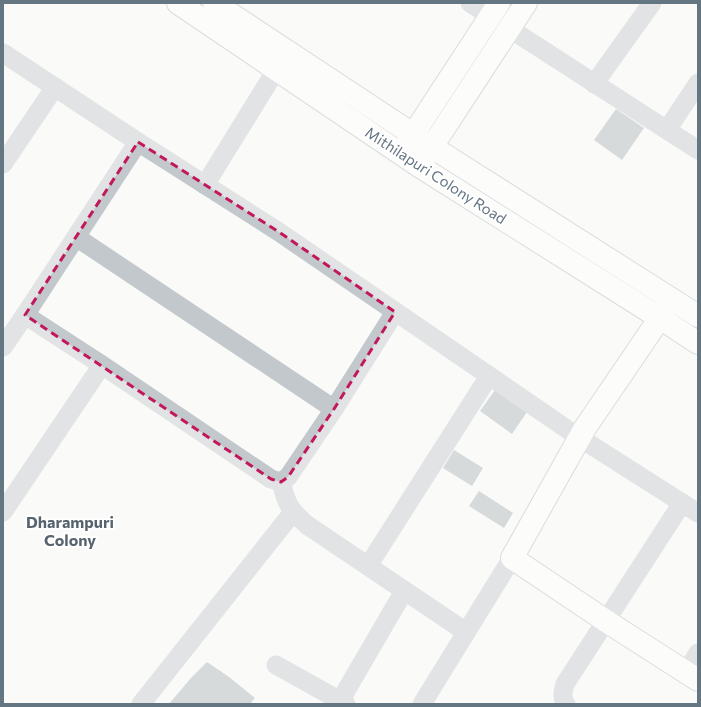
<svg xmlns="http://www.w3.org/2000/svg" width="701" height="707" font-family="Commissioner,sans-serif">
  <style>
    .building { fill: #aab3b9 }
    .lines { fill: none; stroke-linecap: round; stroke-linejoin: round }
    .secondary-casing { stroke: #b3babf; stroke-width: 24 }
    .street { stroke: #c3c8cc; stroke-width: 19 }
    .secondary { stroke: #fff; stroke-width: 22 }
    .marked { fill: none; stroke: #c2185b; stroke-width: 3; stroke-dasharray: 8 5; stroke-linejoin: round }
    .labels { text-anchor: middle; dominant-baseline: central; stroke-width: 4; stroke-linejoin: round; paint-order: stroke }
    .street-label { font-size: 15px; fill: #657683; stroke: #fff }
    .neighbourhood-label { font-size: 16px; font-weight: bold; fill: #57646e; stroke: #fff }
  </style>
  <rect width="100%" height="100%" fill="#fafaf8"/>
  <g class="building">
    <polygon points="616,109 644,128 622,160 594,140"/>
    <polygon points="495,390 527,412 512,434 480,411"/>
    <polygon points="454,450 483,468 472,486 443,468"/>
    <polygon points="479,491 513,513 504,528 469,506"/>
    <polygon points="207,662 229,677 255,698 250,704 169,704 191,678"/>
  </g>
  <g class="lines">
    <defs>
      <g id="secondary">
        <polyline points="178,3 419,166 660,318 698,343"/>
        <polyline points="214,3 432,147 698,316"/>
        <polyline points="405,147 499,3"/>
        <polyline points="424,159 526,3"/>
        <polyline points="668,306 585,428 512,558 606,621 698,680"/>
      </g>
    </defs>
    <use href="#secondary" class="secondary-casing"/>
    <g class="street">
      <polyline points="470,3 698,150"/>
      <polyline points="3,53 138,142 279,232 580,438 698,513"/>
      <polyline points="594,84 652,3"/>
      <polyline points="667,130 698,83"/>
      <polyline points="138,142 25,315 102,365 271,479 281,482 288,477 334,409 395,312"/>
      <polyline points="3,164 55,87"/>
      <polyline points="205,185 284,57"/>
      <polyline points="76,237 334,409"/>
      <polyline points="3,347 25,315"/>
      <path d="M281,482C287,505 289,509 307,525L466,632"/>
      <polyline points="3,512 102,365"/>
      <polyline points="368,566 489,376"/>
      <polyline points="276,665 346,704"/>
      <polyline points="686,673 698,653"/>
      <polyline points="340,701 404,591"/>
      <polyline points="141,704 293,512"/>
      <polyline points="422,704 512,558"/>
      <path d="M566,704C561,697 563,691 565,684L682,503"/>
    </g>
    <use href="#secondary" class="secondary"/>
  </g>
  <path d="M0 0H701V707H0ZM138,142L279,232L395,312L334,409L288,477L281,482L271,479L25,315Z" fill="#fafaf8" fill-opacity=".55" fill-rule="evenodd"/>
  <path class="marked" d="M138,142L279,232L395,312L334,409L288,477L281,482L271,479L25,315Z"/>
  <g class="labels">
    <g class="street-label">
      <text transform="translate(436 175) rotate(33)">Mithilapuri Colony Road</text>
    </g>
    <g class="neighbourhood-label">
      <text x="70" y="521">Dharampuri<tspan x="70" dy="18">Colony</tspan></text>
    </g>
  </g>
  <rect width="701" height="707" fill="none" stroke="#657683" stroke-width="8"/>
</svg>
